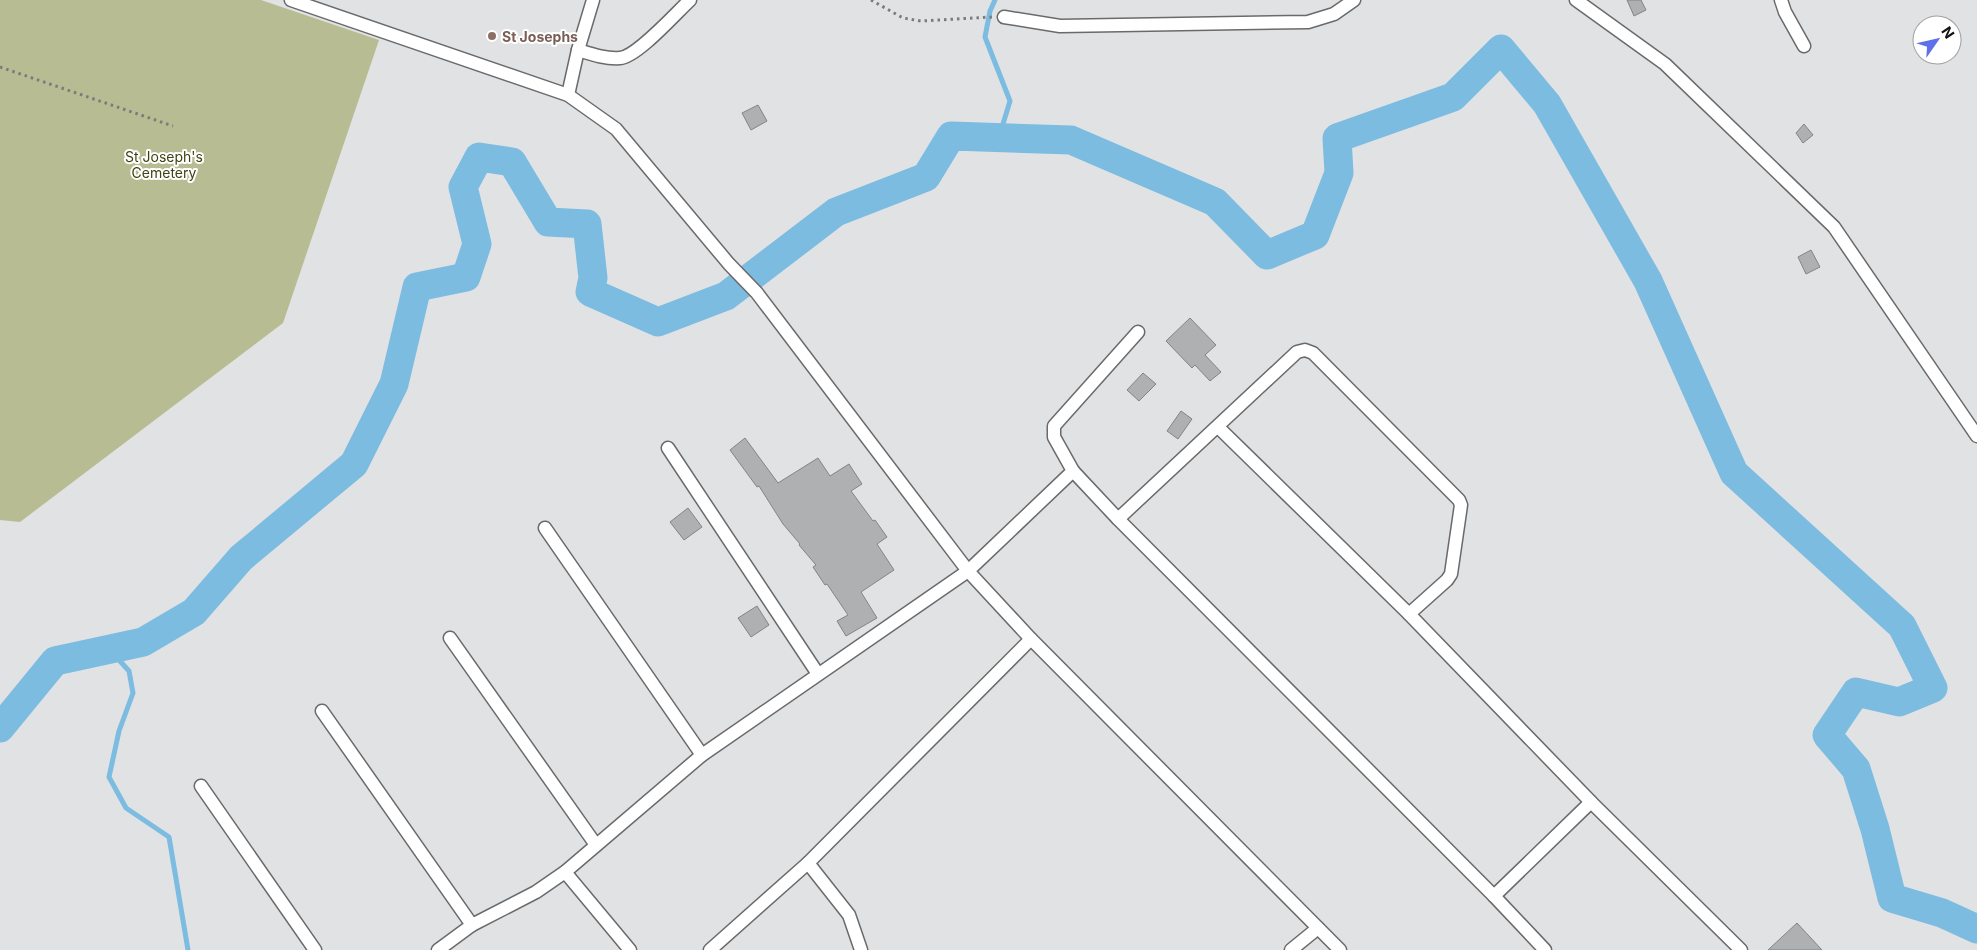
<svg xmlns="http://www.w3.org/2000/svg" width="1977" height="950" font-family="Inter,sans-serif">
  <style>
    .green { fill: #b8bc92 }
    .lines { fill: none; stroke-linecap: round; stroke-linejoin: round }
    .stream { stroke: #7cbce0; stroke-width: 5 }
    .river { stroke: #7cbce0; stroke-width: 29 }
    .building { fill: #afb0b2; stroke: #838486 }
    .street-casing { stroke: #696a6c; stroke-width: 15 }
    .path { stroke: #7b7b7d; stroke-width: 3; stroke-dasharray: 2.5 4; stroke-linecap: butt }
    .street { stroke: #fff; stroke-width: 12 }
    .education-dot { fill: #8d6e63; stroke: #fff; stroke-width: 2 }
    .labels { text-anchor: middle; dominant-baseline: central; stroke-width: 4; stroke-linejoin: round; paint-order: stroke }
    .education-label { font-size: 14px; font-weight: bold; fill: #785e54; stroke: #fff; text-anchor: start }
    .park-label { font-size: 14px; fill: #3f4110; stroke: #fff }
  </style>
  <rect width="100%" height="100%" fill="#e1e2e4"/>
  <polygon class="green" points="0,0 261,0 379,40 283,323 20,522 0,520"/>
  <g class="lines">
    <g class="stream">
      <polyline points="995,0 990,11 985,37 1010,101 999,137"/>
      <polyline points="109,649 129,671 133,693 119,731 109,777 126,808 169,837 188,950"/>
    </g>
    <polyline class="river" points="0,728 55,661 143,642 194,612 241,558 354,464 394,384 417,287 466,277 477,244 463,187 479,157 512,162 548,222 587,224 593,278 590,292 658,322 726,296 836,212 926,177 951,136 1071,140 1215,202 1267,255 1315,235 1339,173 1337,138 1453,97 1501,49 1547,104 1648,281 1734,473 1902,626 1933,688 1899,702 1856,692 1827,735 1856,769 1875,829 1892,898 1942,913 1977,929"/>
  </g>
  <g class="building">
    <polygon points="1627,0 1641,0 1646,10 1634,16"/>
    <polygon points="758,105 767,121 751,130 742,113"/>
    <polygon points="1804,124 1813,135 1803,143 1796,133"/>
    <polygon points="1811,250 1820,267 1806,274 1798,257"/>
    <polygon points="1190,318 1216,345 1205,355 1221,372 1210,381 1195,365 1192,368 1166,341"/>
    <polygon points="1143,373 1156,384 1139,401 1127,390"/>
    <polygon points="1181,411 1192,419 1178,439 1167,431"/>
    <polygon points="745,438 778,483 818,458 830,476 849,464 862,484 851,491 873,521 875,520 887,537 877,544 894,570 861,592 877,618 846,636 837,621 848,615 827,584 825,585 813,567 816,565 799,545 800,544 783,524 759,486 757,487 730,450"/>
    <polygon points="688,508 702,527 684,540 670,522"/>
    <polygon points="757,606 769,625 751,637 738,618"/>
    <polygon points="1797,923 1822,950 1768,950"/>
  </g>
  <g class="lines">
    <defs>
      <g id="street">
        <polyline points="291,0 568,95 616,129 729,264 757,293 968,571 1031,639 1340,950"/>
        <polyline points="1576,0 1665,64 1834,227 1977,436"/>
        <polyline points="1781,0 1785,12 1804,46"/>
        <polyline points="1004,17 1060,26 1308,22 1334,14 1354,0"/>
        <polyline points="578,50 593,0"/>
        <path d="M568,95L578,50C591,54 605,59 620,58C637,57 676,13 690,0"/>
        <polyline points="1218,427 1409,614"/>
        <polyline points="668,448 818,674"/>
        <polyline points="1073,471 1118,519 1494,896 1545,950"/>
        <polyline points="1118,519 1297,352 1305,350 1313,353 1459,500 1461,505 1451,574 1447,580 1409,614 1591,802 1741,950"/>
        <polyline points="545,528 702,755"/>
        <polyline points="450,638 596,845"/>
        <polyline points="322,711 472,925"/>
        <polyline points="201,786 315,950"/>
        <polyline points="808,863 849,915 861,950"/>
        <polyline points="565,872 630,950"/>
        <polyline points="1494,896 1591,802"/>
        <polyline points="438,950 472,925 536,892 565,872 702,755 968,571 1073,471 1054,437 1054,426 1138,332"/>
        <polyline points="710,950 808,863 1031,639"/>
        <polyline points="1291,950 1318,928"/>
      </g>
    </defs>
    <use href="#street" class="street-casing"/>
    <g class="path">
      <polyline points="871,0 903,18 921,21 992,17"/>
      <polyline points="0,67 173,126"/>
    </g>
    <use href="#street" class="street"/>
  </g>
  <circle class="education-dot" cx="492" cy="36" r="5"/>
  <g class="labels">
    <g class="education-label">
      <text x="502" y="36">St Josephs</text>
    </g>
    <g class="park-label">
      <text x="164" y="156">St Joseph's<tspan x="164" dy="16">Cemetery</tspan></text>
    </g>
  </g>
  <g transform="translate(1937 40) rotate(56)"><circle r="24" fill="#ffffff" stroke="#a0a0a1"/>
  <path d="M0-4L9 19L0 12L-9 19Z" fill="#5f71e8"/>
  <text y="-8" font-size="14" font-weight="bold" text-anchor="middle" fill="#121213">N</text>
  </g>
</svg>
